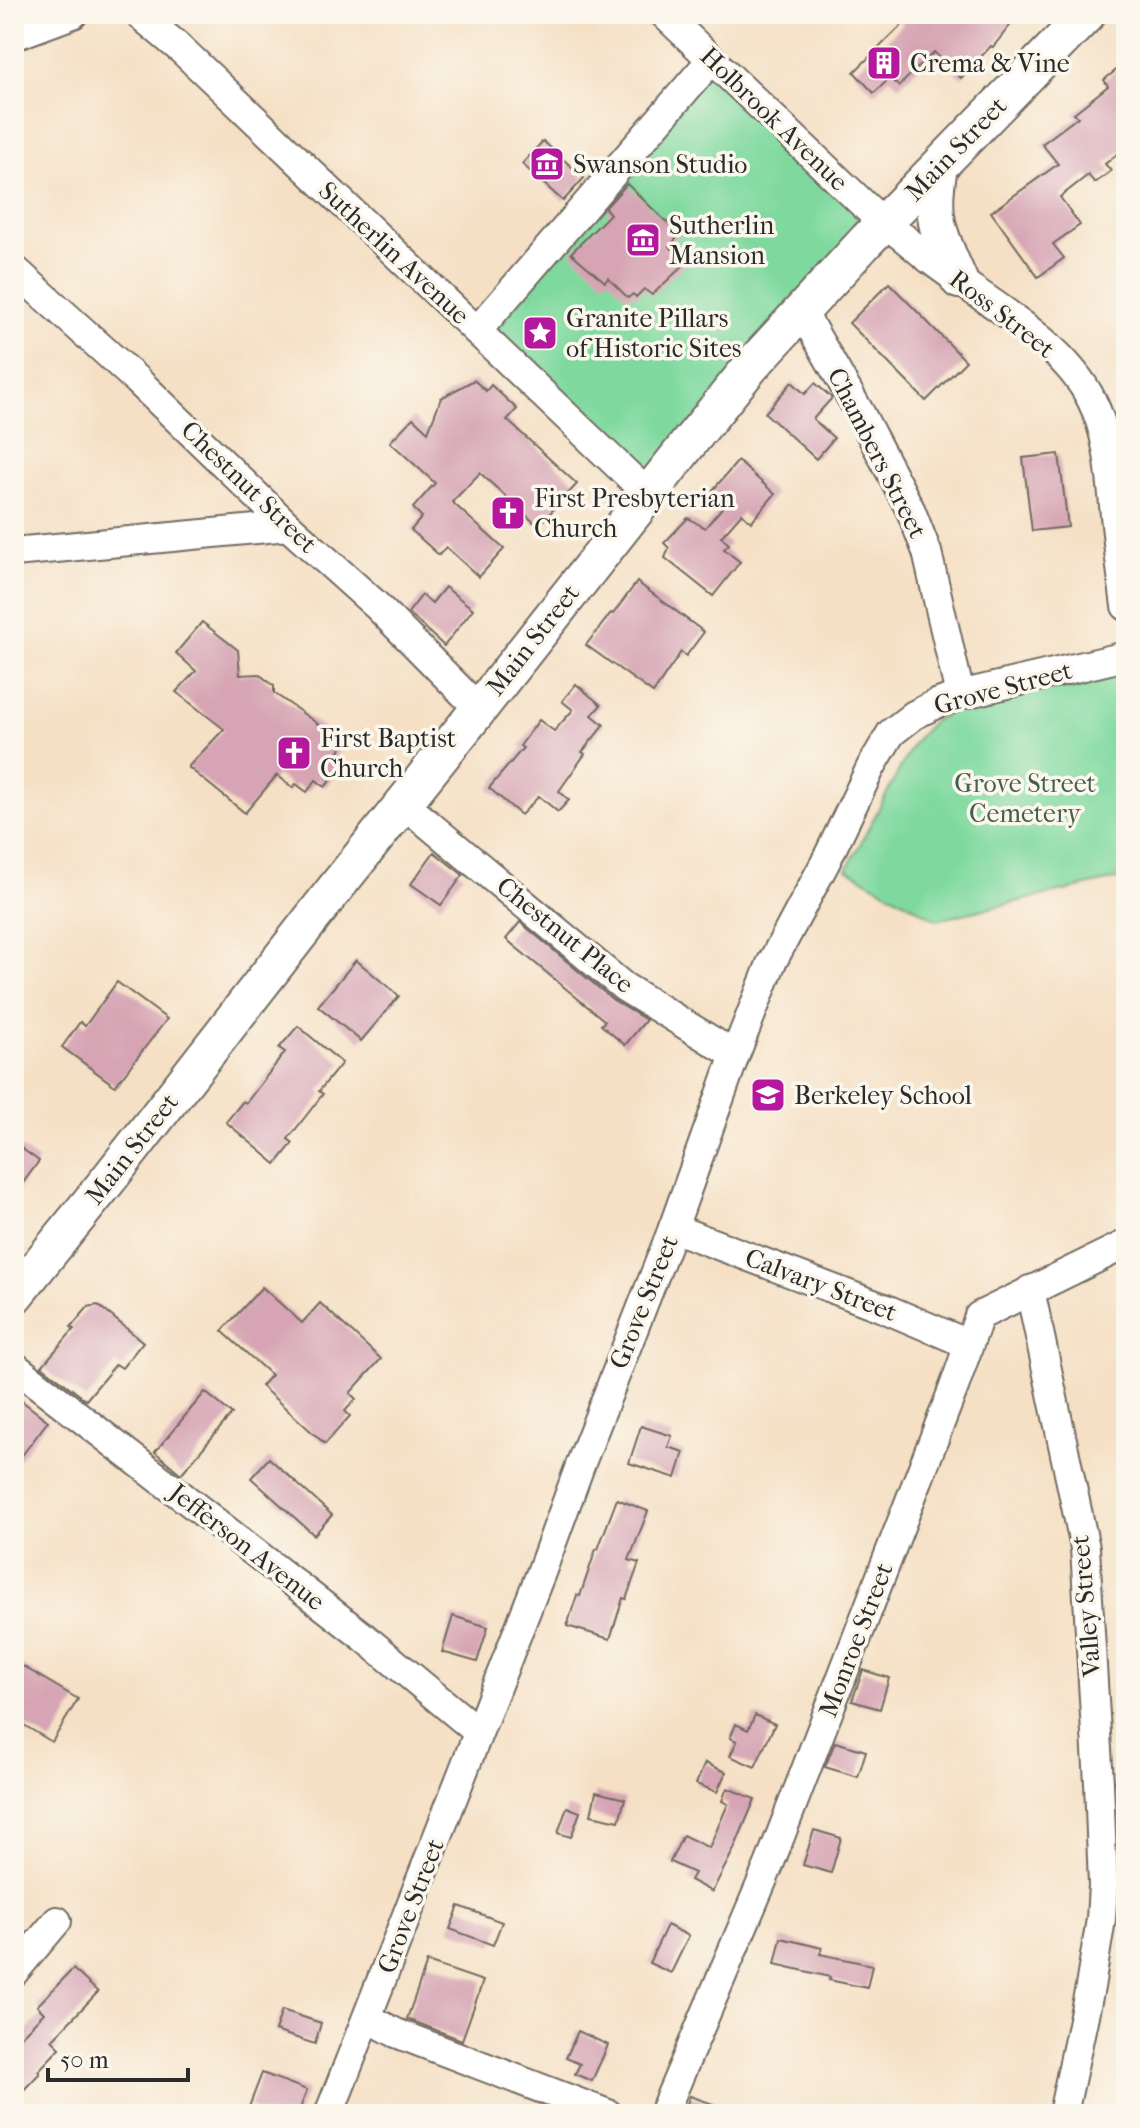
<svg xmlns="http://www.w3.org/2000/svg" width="1140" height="2128" font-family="'IM FELL French Canon',serif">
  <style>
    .green { fill: #7fd99f; stroke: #558265; stroke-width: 2 }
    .building { fill: #d6a4b4 }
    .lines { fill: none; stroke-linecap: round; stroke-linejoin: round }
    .minor-casing { stroke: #726a61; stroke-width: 32 }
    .major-casing { stroke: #726a61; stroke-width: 40 }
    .minor { stroke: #fff; stroke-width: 28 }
    .major { stroke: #fff; stroke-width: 36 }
    .labels { text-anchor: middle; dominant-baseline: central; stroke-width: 7; stroke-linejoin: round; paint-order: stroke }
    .poi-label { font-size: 26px; fill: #2b2b2b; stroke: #fbf7ec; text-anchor: start }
    .street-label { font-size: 26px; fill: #2b2b2b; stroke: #fbf7ec }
    .park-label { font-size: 26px; fill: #445f4e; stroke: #fbf7ec }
  </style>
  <rect width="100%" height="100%" fill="#fbf7ec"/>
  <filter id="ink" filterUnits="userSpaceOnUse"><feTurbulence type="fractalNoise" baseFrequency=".0125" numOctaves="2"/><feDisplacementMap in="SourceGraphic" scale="16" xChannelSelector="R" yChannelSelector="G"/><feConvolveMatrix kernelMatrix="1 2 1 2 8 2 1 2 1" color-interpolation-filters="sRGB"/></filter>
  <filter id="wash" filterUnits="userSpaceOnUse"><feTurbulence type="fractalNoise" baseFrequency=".006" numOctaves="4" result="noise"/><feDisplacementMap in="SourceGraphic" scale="32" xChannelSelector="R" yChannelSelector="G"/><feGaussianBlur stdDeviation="1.8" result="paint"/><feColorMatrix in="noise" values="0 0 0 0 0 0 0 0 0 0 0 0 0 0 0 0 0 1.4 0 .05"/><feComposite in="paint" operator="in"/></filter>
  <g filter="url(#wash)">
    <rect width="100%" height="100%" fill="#f5e0c5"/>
    <g class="green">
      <polygon points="712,59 884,224 648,494 477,331"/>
      <polygon points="1115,673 1126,767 1126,877 937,920 847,869 914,742 933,721 956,710"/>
    </g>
    <g id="blocks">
      <g class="building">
        <polygon points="893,14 1019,14 993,47 991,46 961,78 934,52 899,86 890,78 874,93 854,72 903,24"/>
        <polygon points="1126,62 1126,147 1105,164 1111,171 1095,183 1088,175 1060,197 1080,225 1053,244 1064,258 1038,277 991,212 1058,164 1042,144 1078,117 1074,113 1108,86 1104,80"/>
        <polygon points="543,141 584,178 563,201 522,164"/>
        <polygon points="627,184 680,235 669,246 687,262 652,295 644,289 636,297 633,294 628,298 608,278 605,282 571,253 610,214 605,208"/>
        <polygon points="889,283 966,361 926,401 849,323"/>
        <polygon points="474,380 486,391 491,385 517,409 507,420 577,484 538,526 480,473 452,502 504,549 479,577 446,547 439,555 411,530 422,517 413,508 435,483 390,442 413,418 428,432 441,398"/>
        <polygon points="792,382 805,394 815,383 832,398 813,419 834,438 816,459 765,413"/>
        <polygon points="1059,454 1068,527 1032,531 1023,458"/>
        <polygon points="738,461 775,494 751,522 742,513 721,537 729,544 724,549 740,562 713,596 665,558 669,548 664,543 688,518 705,528 726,503 712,491"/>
        <polygon points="637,582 704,632 686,656 681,652 653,693 586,645 611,613 613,614"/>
        <polygon points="445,587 473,609 444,646 408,613 422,595 432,603"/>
        <polygon points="202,622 238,650 240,675 259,674 274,686 274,693 345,743 335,756 345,763 325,787 316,780 307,792 296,784 293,788 277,775 245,813 188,767 224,729 176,692 196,671 176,653"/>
        <polygon points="576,684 601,705 592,715 604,725 582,752 585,754 559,791 569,800 558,812 539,796 521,815 489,788 523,748 520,746 539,720 554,731 573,710 562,701"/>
        <polygon points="434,852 463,875 441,905 411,884"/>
        <polygon points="520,922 613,1000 646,1020 625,1045 601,1025 605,1021 506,939"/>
        <polygon points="356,960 399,996 361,1041 318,1006"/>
        <polygon points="117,982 167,1019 115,1086 62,1047 80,1022 85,1026"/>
        <polygon points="298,1026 342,1063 319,1091 323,1094 288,1139 293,1143 276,1164 226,1122 243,1101 246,1103 285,1052 279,1048"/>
        <polygon points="14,1143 39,1161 14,1195"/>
        <polygon points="262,1287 302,1323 320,1303 381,1359 350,1393 356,1399 345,1411 350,1416 325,1444 261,1386 271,1375 222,1331"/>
        <polygon points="98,1305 143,1342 122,1368 116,1364 86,1400 42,1366 74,1329 71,1327 88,1307"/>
        <polygon points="205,1392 232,1414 181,1474 155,1452"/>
        <polygon points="14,1395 48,1421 14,1466"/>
        <polygon points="641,1426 672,1436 668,1447 684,1452 676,1478 629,1463"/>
        <polygon points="269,1458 332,1515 314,1535 251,1478"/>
        <polygon points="617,1499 648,1511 629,1560 639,1563 626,1599 623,1598 610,1639 567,1626 577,1595 580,1596 596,1549 598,1549"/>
        <polygon points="453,1616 488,1627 477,1662 442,1652"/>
        <polygon points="14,1661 78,1699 52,1742 14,1719"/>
        <polygon points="863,1670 889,1678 880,1709 852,1701"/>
        <polygon points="755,1715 775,1724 755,1767 730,1756 737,1741 730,1738 736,1724 748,1730"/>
        <polygon points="835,1742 866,1751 858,1777 825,1767"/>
        <polygon points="705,1763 726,1772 717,1792 696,1784"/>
        <polygon points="727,1788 755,1799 734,1849 712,1892 690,1880 694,1873 670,1862 683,1835 709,1848 728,1804 722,1801"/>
        <polygon points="596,1792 625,1799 619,1821 591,1815"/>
        <polygon points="567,1807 580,1812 571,1837 558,1833"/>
        <polygon points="814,1830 841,1838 831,1873 803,1865"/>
        <polygon points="459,1906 502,1922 493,1945 450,1929"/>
        <polygon points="667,1925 689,1936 671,1973 649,1963"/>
        <polygon points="781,1938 822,1948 820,1954 872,1965 867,1988 829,1980 830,1977 775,1964"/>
        <polygon points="427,1962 483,1981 462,2040 407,2019"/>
        <polygon points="73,1969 98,1992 52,2040 60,2048 38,2071 40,2073 14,2100 14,2043 44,2013 37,2006"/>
        <polygon points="282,2010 321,2023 315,2044 275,2031"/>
        <polygon points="578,2031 608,2045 592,2081 575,2074 580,2064 566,2058"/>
        <polygon points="262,2073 307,2090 298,2114 268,2114 249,2107"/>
        <polygon points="690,2096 736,2112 735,2114 683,2114"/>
      </g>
    </g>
  </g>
  <g filter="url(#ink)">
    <use href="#blocks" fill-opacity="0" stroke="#726a61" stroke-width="2"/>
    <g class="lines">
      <defs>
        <g id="minor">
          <polyline points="139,14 183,51 648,494"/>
          <path d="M664,14L884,224C902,234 915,248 932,261C983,300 1063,341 1092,401C1109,435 1111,477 1115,515C1118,545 1122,575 1126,606"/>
          <polyline points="14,36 73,14"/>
          <polyline points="14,269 138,381 288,526 376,605 479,709"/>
          <polyline points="801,310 860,413 911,511 927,552 960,695"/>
          <polyline points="477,331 712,59"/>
          <polyline points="14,552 288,526"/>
          <polyline points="403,803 624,987 735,1055"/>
          <polyline points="673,1228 886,1309 968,1344"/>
          <polyline points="1030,1290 1085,1548 1099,1783 1103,1885 1101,1919 1090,1987 1063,2114"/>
          <polyline points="14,1366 365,1638 477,1731"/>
          <polyline points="14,1972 57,1921"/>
          <polyline points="368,2018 396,2033 608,2114"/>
          <polyline points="329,2114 542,1570 581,1463 673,1228 735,1055 771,964 825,863 871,767 891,733 914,715 936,704 960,695 1126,656"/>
          <polyline points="663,2114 769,1865 954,1387 979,1316 1126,1244"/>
        </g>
        <g id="major">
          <path d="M939,167C929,218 939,235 959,280"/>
          <polyline points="14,1296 108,1180 334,890 479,709 688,444 752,365 867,240 1087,14"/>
        </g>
      </defs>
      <use href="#minor" class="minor-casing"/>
      <use href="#major" class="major-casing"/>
      <use href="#minor" class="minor"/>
      <use href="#major" class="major"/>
    </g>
  </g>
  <defs>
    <symbol id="building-square" viewBox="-11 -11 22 22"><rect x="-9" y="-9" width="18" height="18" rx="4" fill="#b5179e" stroke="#fbf7ec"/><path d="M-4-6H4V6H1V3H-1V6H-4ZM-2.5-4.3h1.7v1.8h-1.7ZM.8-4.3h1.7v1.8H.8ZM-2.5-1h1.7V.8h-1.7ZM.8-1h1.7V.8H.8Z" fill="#fff"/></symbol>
    <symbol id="museum-square" viewBox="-11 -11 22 22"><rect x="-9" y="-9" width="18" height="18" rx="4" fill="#b5179e" stroke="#fbf7ec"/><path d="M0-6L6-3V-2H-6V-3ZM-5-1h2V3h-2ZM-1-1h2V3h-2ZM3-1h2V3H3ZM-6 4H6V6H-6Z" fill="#fff"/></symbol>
    <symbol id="sight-square" viewBox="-11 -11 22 22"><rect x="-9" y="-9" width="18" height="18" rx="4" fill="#b5179e" stroke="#fbf7ec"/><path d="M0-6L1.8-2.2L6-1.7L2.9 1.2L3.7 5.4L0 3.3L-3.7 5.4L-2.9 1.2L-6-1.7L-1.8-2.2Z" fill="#fff"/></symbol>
    <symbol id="church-square" viewBox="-11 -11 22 22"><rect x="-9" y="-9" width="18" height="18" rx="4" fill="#b5179e" stroke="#fbf7ec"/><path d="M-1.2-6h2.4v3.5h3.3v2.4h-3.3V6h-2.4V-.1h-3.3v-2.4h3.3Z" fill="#fff"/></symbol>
    <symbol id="school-square" viewBox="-11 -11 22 22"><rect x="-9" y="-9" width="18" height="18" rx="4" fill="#b5179e" stroke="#fbf7ec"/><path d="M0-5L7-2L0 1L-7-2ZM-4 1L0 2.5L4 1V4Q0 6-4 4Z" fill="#fff"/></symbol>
  </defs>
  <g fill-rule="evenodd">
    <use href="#building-square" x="864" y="43" width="40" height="40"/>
    <use href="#museum-square" x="527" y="144" width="40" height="40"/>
    <use href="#museum-square" x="623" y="220" width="40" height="40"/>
    <use href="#sight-square" x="520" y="313" width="40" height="40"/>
    <use href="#church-square" x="488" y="493" width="40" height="40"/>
    <use href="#church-square" x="274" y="733" width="40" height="40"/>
    <use href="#school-square" x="748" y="1075" width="40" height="40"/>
  </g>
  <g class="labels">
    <g class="poi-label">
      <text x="910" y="63">Crema &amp; Vine</text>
      <text x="573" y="164">Swanson Studio</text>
      <text x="669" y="225">Sutherlin<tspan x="669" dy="30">Mansion</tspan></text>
      <text x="566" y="318">Granite Pillars<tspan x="566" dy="30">of Historic Sites</tspan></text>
      <text x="534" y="498">First Presbyterian<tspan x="534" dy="30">Church</tspan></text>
      <text x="320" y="738">First Baptist<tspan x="320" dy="30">Church</tspan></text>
      <text x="794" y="1095">Berkeley School</text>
    </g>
    <g class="street-label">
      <text transform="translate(774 119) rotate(44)">Holbrook Avenue</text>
      <text transform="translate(956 149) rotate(-46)">Main Street</text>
      <text transform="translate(394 253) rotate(43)">Sutherlin Avenue</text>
      <text transform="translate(1002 314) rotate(38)">Ross Street</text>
      <text transform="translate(877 453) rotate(63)">Chambers Street</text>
      <text transform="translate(249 487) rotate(44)">Chestnut Street</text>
      <text transform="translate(533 640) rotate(-52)">Main Street</text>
      <text transform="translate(1003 688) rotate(-15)">Grove Street</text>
      <text transform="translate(565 935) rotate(39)">Chestnut Place</text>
      <text transform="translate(132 1149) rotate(-52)">Main Street</text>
      <text transform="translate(821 1285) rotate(21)">Calvary Street</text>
      <text transform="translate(644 1302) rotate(-68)">Grove Street</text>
      <text transform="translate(247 1547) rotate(38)">Jefferson Avenue</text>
      <text transform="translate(1086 1606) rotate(-95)">Valley Street</text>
      <text transform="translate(856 1640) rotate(-69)">Monroe Street</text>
      <text transform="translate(411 1906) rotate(-69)">Grove Street</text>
    </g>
    <g class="park-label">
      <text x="1025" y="783">Grove Street<tspan x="1025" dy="30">Cemetery</tspan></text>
    </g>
  </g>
  <rect width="1140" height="2128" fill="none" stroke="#fbf7ec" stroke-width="48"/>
  <path d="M48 2068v12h140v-12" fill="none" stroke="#2b2b2b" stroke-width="4"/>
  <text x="60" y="2068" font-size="24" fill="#2b2b2b" stroke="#fbf7ec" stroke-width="6" paint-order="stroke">50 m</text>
</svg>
